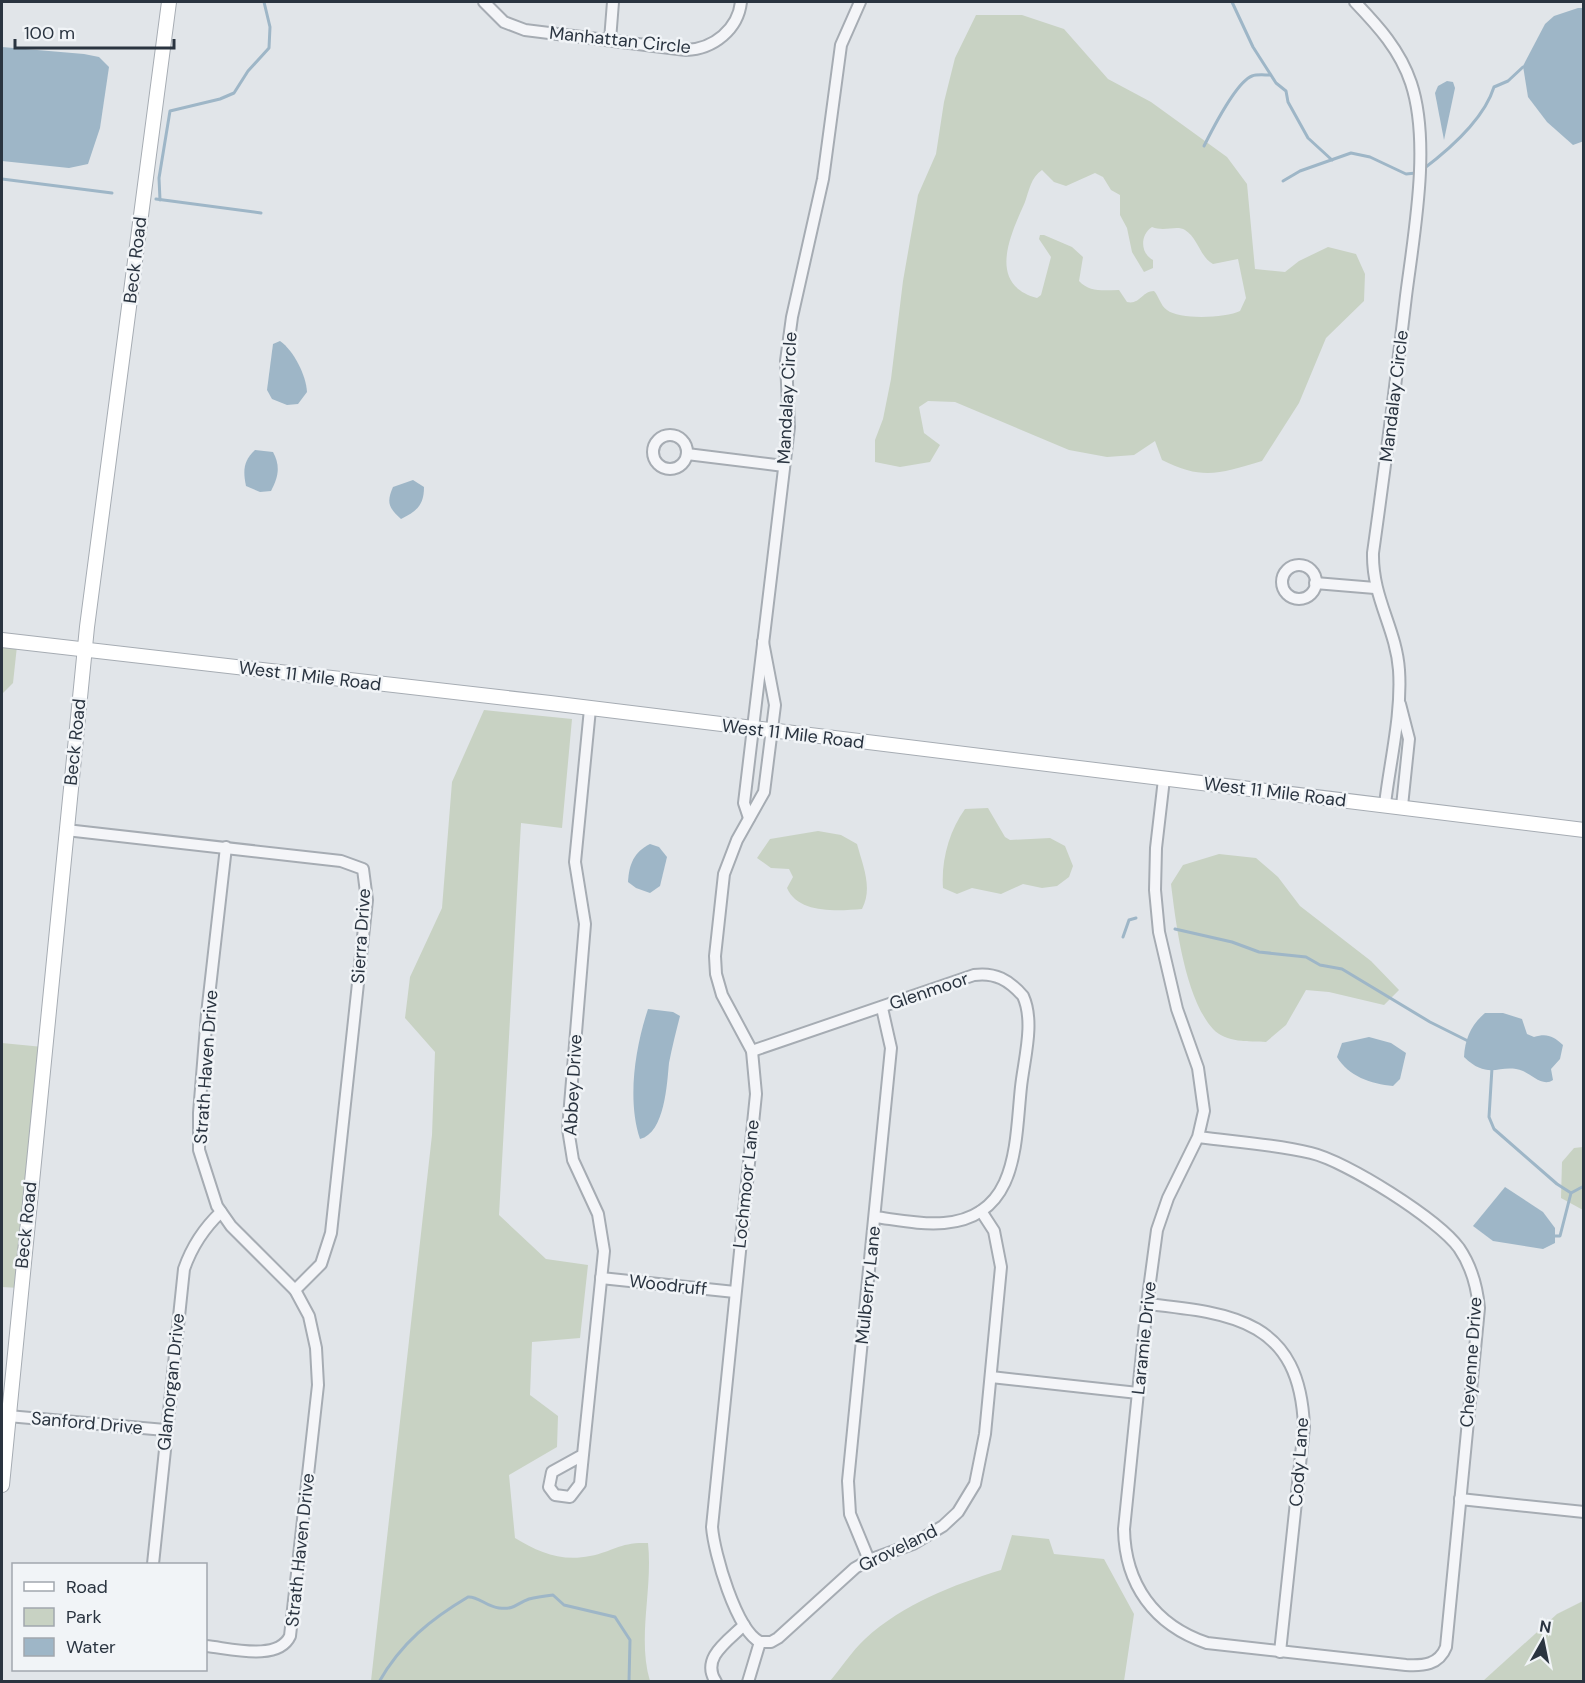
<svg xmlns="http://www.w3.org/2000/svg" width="1585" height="1683" font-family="'DM Sans',sans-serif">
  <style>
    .green { fill: #c8d2c3; fill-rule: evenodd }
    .water { fill: #9eb6c7 }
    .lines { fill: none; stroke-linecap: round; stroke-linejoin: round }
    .stream { stroke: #9eb6c7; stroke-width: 3 }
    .street-casing { stroke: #a6acb3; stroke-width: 14 }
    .secondary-casing { stroke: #a6acb3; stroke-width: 16 }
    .street { stroke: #f4f5f8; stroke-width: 10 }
    .secondary { stroke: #fff; stroke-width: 14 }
    .labels { text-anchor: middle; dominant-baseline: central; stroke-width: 5; stroke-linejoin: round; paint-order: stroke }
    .street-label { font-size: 18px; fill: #2a3440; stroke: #f1f4f7 }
  </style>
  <rect width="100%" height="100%" fill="#e1e5e9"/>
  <g class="green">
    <path d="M976,15H1022L1064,29L1108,79L1151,102L1227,157L1247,184L1255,269L1285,272L1299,261L1328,247L1356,254L1365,274L1364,301L1326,338L1299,403L1262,461C1220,473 1204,481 1162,460L1155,441L1134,455L1107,457L1069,450L955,402L928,401L919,407L924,433L940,445L930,462L900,467L875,462V440L883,419L891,379L903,281L918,195L936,154L944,102L955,58ZM1042,170L1054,182L1066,186L1095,173L1103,177L1111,190L1120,195V215L1127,228L1132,252L1144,272L1153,268V260C1140,253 1140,235 1152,227C1164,232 1177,225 1185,230C1198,238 1200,257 1213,264L1238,259L1246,298L1240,311C1226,318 1179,320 1167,310C1160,305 1159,296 1154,291C1142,291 1140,305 1127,302L1119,290C1105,290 1090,293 1079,281L1083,257L1072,247L1044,235H1040L1039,239L1051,257L1041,295L1037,298C986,284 1011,234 1025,202C1029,191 1031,177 1042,170Z"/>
    <polygon points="2,644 17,646 13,683 2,694"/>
    <path d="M484,710L572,719L562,828L521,823L499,1215L546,1259L588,1265L580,1338L532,1342L530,1395L558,1416L557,1447L509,1475L515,1538C538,1552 561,1562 590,1556C615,1551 619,1542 648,1543C653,1589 637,1638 650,1681H371L432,1135L435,1052L405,1018L410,977L442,908L452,782Z"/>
    <path d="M988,808L1005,837L1010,840L1050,838L1065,846L1073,866L1069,877L1057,886L1042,888L1023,884L1001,894L972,888L957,894L943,888C941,861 949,831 965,809Z"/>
    <path d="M818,831L841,835L857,844C863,866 873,888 862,909C838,911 798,914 787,888L793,877L789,869L771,868L757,858L770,839Z"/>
    <path d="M1219,854L1256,858L1278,877L1300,906L1371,961L1399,990L1384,1005L1329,992L1306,990L1286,1025L1266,1042C1249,1041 1226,1043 1213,1029C1185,998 1176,925 1171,884L1183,865Z"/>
    <polygon points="2,1043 43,1047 19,1288 2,1287"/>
    <polygon points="1583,1147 1584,1147 1583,1210 1561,1198 1562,1162 1574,1148"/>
    <path d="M1012,1535L1049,1539L1054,1554L1104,1559L1134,1614L1124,1681H830C841,1668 852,1651 865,1639C903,1604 953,1585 1001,1570Z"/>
    <polygon points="1583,1601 1583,1681 1483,1681 1557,1614"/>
  </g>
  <g class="water">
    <polygon points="1578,8 1584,8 1584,141 1573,145 1547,122 1528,97 1523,66 1545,24 1554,16"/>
    <polygon points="2,47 84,54 99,57 109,67 100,128 88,164 69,168 2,161"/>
    <polygon points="1447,81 1453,82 1455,88 1444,140 1435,93 1438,86"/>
    <path d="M280,341C294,351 306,375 307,392L298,404L287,405L272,399L267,390L273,344Z"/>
    <path d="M255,450L273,452C281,467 278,477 271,491L260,492L246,486C243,471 243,461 255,450Z"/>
    <path d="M413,480L424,487C424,505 417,511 401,519C389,508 386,503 393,487Z"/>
    <path d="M650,844L659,847L667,857L660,886L650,893L636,888L628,882C629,864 634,852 650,844Z"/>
    <path d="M648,1009L673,1012L680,1016C676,1032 672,1047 669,1063C667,1083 665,1133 640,1139C627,1100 635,1048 648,1009Z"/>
    <path d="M1485,1013H1503L1522,1019L1527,1034L1534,1037C1547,1033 1553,1036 1563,1045L1560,1059L1551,1069L1553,1080C1543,1087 1532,1075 1523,1071C1500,1062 1490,1082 1464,1057C1465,1039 1471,1025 1485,1013Z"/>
    <path d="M1369,1037L1391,1043L1406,1053L1400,1079L1393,1086C1371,1084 1348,1076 1337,1057L1342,1043Z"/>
    <polygon points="1505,1187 1543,1212 1555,1228 1555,1243 1543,1249 1493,1241 1473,1226"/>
  </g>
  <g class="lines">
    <g class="stream">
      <polyline points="1232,2 1253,47 1276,83 1286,91 1288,102 1308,138 1332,160"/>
      <path d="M1204,146C1212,130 1236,82 1252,76C1257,74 1264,75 1270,75"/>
      <path d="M1422,170C1450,149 1484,119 1494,87L1508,81L1523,67"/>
      <polyline points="2,179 112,193"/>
      <polyline points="1283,181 1300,171 1351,153 1370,157 1406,174 1416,173"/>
      <polyline points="156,199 261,213"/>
      <polyline points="160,200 159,178 170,111 220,99 234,93 248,71 269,48 270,27 264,2"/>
      <polyline points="1175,929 1232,942 1259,952 1306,957 1320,965 1342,969 1430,1022 1468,1041"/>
      <polyline points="1123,937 1129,920 1136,918"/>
      <polyline points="1492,1068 1489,1117 1494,1129 1557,1184 1571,1193"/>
      <polyline points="1552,1236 1560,1236 1571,1193 1584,1186"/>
      <path d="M379,1682C401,1643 431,1619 468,1597C478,1596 487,1607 499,1608C515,1610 517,1603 529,1599C537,1597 545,1596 553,1595L564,1605L615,1617L630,1640L629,1682"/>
    </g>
    <defs>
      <g id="street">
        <path d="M484,2L504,22L525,30L686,50C714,49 738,29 741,2"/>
        <path d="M1355,2C1378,26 1400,50 1411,83C1431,143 1414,233 1406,296C1396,382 1385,467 1373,553C1372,598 1396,628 1399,670C1402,714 1390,761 1385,804"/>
        <polyline points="610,40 613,2"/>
        <circle cx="670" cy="452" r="17"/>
        <polyline points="687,454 784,466"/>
        <circle cx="1299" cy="582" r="17"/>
        <polyline points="1315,583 1375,588"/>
        <polyline points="1400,704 1409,739 1402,806"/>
        <path d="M1164,779L1156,848L1155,890L1159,932L1177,1009L1198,1068L1204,1111L1198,1137L1168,1198L1157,1230L1147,1304L1124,1529C1125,1584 1154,1625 1207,1643L1406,1665C1423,1666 1439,1665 1446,1647L1479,1308C1477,1286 1472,1267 1459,1248C1438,1219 1346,1161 1311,1153C1274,1144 1236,1142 1198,1137"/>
        <polyline points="749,818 744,803 789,427 786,361 792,317 823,179 841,45 860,2"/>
        <polyline points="66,830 341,861 363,869 367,900 331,1233 321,1264 295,1290"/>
        <path d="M752,1051L974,975C995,972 1009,980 1023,996C1035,1022 1024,1059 1021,1087C1015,1142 1019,1217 944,1223C922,1225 898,1220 875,1217"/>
        <polyline points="601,1278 735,1292"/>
        <path d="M1147,1304C1234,1313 1300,1321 1304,1427L1280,1652"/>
        <polyline points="991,1377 1138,1393"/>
        <polyline points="8,1416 165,1430"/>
        <polyline points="581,1456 552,1472 549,1487 555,1495 570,1497 580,1484 604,1251 598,1214 573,1160 568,1129 585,924 575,862 590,709"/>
        <polyline points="1460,1499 1584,1512"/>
        <polyline points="869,1560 850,1514 848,1481 891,1048 882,1008"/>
        <path d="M153,1564L184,1269C192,1246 203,1229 221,1212"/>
        <path d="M760,1642C736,1630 714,1553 712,1527L756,1094L752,1051L722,995L716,974L715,956L724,874L737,840L764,792L775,705L763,642"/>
        <polyline points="760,1642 771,1642 778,1638 855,1568 869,1560 913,1544 943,1526 958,1512 975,1484 985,1434 1001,1267 994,1231 981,1211"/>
        <path d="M206,1646C229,1648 278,1662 290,1636L318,1385L316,1348L309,1316L295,1290L231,1226L217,1206L199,1150V1113L207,1014L226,847"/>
        <path d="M716,1682C700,1658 728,1641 744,1625"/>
        <polyline points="748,1682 760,1642"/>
      </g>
      <g id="secondary">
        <polyline points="2,640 550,703 1584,830"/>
        <polyline points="2,1485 87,627 169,2"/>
      </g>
    </defs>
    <use href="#street" class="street-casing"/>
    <use href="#secondary" class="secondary-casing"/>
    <use href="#street" class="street"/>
    <use href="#secondary" class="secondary"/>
  </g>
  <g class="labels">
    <g class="street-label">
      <text transform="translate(620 40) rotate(6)">Manhattan Circle</text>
      <text transform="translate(135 260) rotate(-83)">Beck Road</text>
      <text transform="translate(1394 396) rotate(-83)">Mandalay Circle</text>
      <text transform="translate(787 398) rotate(-87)">Mandalay Circle</text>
      <text transform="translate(310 676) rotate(7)">West 11 Mile Road</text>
      <text transform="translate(793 734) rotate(7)">West 11 Mile Road</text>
      <text transform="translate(75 742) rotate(-84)">Beck Road</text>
      <text transform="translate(1275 792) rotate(7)">West 11 Mile Road</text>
      <text transform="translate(361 936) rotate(-86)">Sierra Drive</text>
      <text transform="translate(929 991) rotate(-19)">Glenmoor</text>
      <text transform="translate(206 1067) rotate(-86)">Strath Haven Drive</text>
      <text transform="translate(573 1085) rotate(-87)">Abbey Drive</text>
      <text transform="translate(746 1184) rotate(-84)">Lochmoor Lane</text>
      <text transform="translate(26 1225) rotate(-84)">Beck Road</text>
      <text transform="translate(668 1285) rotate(6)">Woodruff</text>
      <text transform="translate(868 1285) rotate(-84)">Mulberry Lane</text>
      <text transform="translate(1144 1338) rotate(-84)">Laramie Drive</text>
      <text transform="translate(1471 1362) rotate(-86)">Cheyenne Drive</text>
      <text transform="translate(171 1382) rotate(-84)">Glamorgan Drive</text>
      <text transform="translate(87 1423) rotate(5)">Sanford Drive</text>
      <text transform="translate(1299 1462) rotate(-86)">Cody Lane</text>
      <text transform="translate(898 1548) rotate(-26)">Groveland</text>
      <text transform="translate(300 1550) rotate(-84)">Strath Haven Drive</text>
    </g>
  </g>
  <rect width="1585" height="1683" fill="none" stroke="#2a3440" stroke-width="6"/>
  <rect x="12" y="1563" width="195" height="108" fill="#f1f4f7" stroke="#a1a7ae" stroke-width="1.5"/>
  <rect x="24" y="1582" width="30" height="9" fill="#ffffff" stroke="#a1a7ae" stroke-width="1.5"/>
  <text x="66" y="1593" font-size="18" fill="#2a3440">Road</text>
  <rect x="24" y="1608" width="30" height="18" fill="#c8d2c3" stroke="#a1a7ae" stroke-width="1.5"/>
  <text x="66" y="1623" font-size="18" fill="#2a3440">Park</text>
  <rect x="24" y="1638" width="30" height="18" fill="#9eb6c7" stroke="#a1a7ae" stroke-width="1.5"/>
  <text x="66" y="1653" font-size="18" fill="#2a3440">Water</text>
  <g transform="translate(1543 1641) rotate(9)" stroke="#f1f4f7" stroke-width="4.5" paint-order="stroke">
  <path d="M0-4.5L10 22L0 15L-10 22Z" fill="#2a3440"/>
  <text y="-9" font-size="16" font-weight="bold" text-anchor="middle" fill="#2a3440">N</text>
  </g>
  <path d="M15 39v9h159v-9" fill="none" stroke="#2a3440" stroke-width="3"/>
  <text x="24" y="39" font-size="18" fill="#2a3440" stroke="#f1f4f7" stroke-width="4.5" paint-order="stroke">100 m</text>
</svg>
